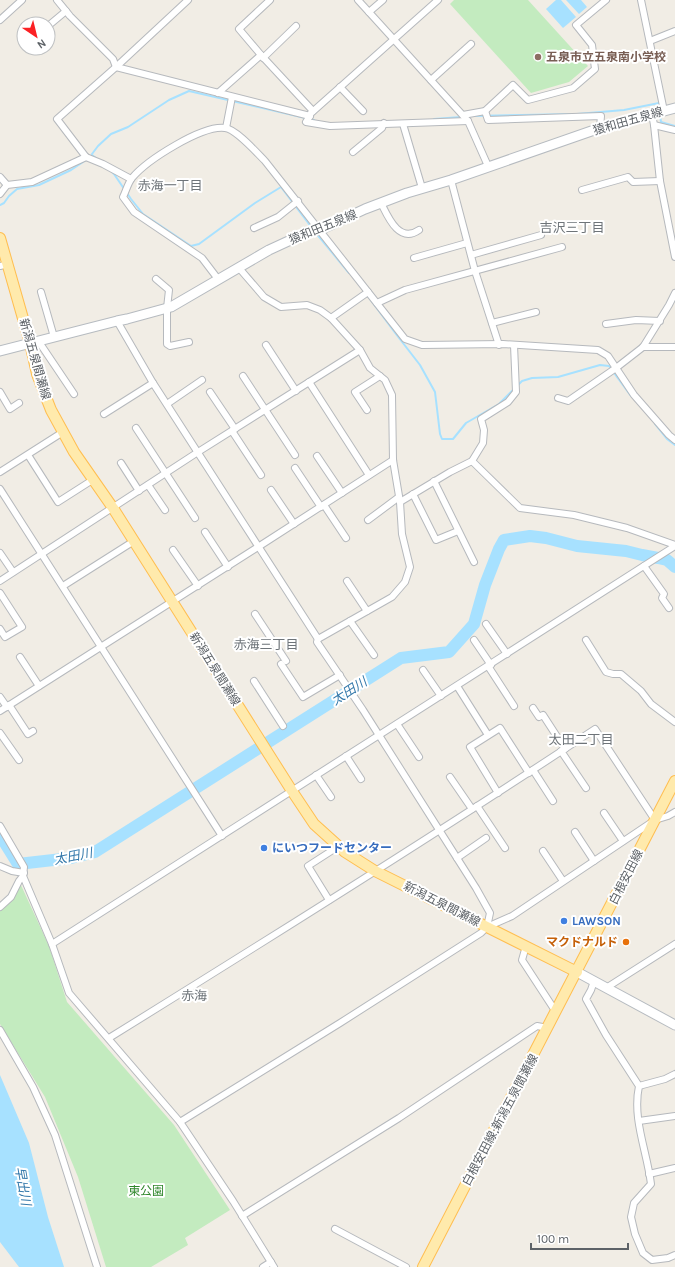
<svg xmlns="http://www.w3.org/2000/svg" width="675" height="1267" font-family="Karla,'Noto Sans JP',sans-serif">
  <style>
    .green { fill: #c3ebbf }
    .water { fill: #a7e1ff }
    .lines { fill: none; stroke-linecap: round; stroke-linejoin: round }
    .stream { stroke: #a7e1ff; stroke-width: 2 }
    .river { stroke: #a7e1ff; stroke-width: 12 }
    .street-casing { stroke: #b6b9bd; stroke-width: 8 }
    .secondary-casing { stroke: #b6bbc0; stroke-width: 11 }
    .primary-casing { stroke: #ffbe50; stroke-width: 12 }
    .street { stroke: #fff; stroke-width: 6 }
    .secondary { stroke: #fff; stroke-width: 9 }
    .primary { stroke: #ffeaac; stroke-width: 10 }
    .education-dot { fill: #8d6e63; stroke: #fff; stroke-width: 1.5 }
    .shop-dot { fill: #3f7fe0; stroke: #fff; stroke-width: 1.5 }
    .food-dot { fill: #e8710a; stroke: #fff; stroke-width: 1.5 }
    .labels { text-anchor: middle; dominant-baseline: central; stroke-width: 4; stroke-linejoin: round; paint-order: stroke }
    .education-label { font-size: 12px; font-weight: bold; fill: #785e54; stroke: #fff; text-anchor: start }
    .street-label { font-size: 12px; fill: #5d6267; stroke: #fff }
    .shop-label { font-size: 12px; font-weight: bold; fill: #366cbe; stroke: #fff; text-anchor: start }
    .food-label { font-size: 12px; font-weight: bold; fill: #c56008; stroke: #fff; text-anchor: end }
    .park-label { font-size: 12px; fill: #30872c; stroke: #fff }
    .neighbourhood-label { font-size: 13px; fill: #6e7479; stroke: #fff }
    .water-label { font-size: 13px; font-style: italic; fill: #3378aa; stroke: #fff }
  </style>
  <rect width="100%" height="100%" fill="#f1ede5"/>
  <g class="green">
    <polygon points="454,0 528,0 588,66 569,82 531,93 450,4"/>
    <polygon points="20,883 49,946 67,1002 174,1125 230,1210 185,1238 188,1245 151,1267 106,1267 78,1177 45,1097 0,1024 0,911 13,898"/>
  </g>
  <g class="water">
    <polygon points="556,0 561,0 576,17 563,28 546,9"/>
    <polygon points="566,0 581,0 587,7 579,14"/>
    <polygon points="0,1075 29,1143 48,1217 64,1267 19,1267 0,1242"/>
  </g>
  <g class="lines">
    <g class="stream">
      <polyline points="660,115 661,122 675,126"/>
      <polyline points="472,116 577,114 624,110 659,103 659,109"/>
      <polyline points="434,119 461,117"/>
      <polyline points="92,154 98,146 111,134 128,127 169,100 189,91 314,120"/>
      <polyline points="92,155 97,159"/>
      <polyline points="111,171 114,174 131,199 143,214 191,246 199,244 255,203 281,187 312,228"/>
      <polyline points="0,205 4,203 9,196 17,189 39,185 71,170 86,160"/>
      <polyline points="316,233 349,273"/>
      <polyline points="367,295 396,334 420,365 435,392 440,434 442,439 453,439 466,423 499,404 514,389"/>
      <polyline points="517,386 522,381 532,378 558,377 600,365 609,366 631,396"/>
      <polyline points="655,424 667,439 675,445"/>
    </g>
    <polyline class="river" points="0,835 18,864 71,858 95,852 401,658 449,652 474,624 485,585 499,549 504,540 530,536 546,538 577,546 626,551 642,555 658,558 667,560 675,567"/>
    <defs>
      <g id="street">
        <polyline points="57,0 70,16 113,59 116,67"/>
        <polyline points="358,0 468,121 488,166"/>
        <polyline points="641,0 664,111"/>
        <polyline points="369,12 383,0"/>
        <polyline points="0,20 22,0"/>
        <polyline points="48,26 66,11"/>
        <polyline points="650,41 675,31"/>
        <polyline points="261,55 239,29 270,0"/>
        <polyline points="263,58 296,26"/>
        <polyline points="116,67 310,116 310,114 438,0"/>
        <polyline points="431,80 471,44"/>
        <polyline points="340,87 363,111"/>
        <polyline points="218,93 261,55 313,111"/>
        <polyline points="485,111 488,120 601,116 600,128"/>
        <polyline points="652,114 654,125 660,181 675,257"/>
        <polyline points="463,115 485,111 513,85 528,100 573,88 595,69 592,45 576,25 606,0"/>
        <polyline points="310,116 306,122 330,126 468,121"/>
        <polyline points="403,124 422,188"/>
        <polyline points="654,125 675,130"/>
        <polyline points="226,128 232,97"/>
        <polyline points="353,152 382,128 384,123"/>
        <polyline points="0,177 7,185"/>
        <polyline points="131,179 103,164 86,157 57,119 116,67 188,0"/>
        <polyline points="451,180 475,271 499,345"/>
        <polyline points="582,190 628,177 633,182 660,181"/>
        <polyline points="0,194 7,185 32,182 86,157"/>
        <path d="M381,203C388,217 399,244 419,230"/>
        <polyline points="254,228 278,217 298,201"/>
        <polyline points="471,255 541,235"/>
        <polyline points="414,258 467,243"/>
        <polyline points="0,266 8,264"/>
        <polyline points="239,268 264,297 281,307 307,305 320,310 331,318 360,350 370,368 385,380 392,395 393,460 400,502 402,534 410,567 405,582 392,597 318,639 317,642 363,710 476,888 490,913 487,927"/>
        <polyline points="156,279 169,290 167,308 167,344 170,346 189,342"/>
        <path d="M218,279L202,258L134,212L123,197C126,191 128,183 132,178C147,160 202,125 225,128C236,129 257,153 265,161L405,339L422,345L503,344L598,350L608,356L634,395L669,435L675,440"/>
        <polyline points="41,292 54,337"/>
        <polyline points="377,303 405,290 562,247"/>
        <polyline points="331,318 368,292"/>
        <polyline points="117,321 153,383 318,639"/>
        <polyline points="492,323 536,312"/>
        <polyline points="606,324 636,320 660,321"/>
        <polyline points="39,342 74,394"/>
        <polyline points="266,345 296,391"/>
        <polyline points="643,347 675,347"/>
        <polyline points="243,376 295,455"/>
        <polyline points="309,382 369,475"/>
        <polyline points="0,392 10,409 19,403"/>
        <polyline points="210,392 235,429"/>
        <polyline points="558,398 568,401 616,368 643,347 669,305 675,293"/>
        <polyline points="167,404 202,380"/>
        <polyline points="367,410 355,392 380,376"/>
        <polyline points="104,414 153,383"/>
        <polyline points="136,428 195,518"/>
        <polyline points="232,431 261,475"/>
        <polyline points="28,455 58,502 94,479"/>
        <polyline points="317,456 342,493"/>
        <polyline points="472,461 520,508 574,515 627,528 675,545"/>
        <polyline points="121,463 139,491"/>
        <polyline points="295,468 321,507"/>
        <polyline points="0,472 63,432"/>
        <polyline points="434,481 474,562"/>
        <polyline points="148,485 165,510"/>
        <polyline points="0,489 222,836"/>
        <polyline points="271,490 294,524"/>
        <polyline points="413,494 436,540 458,531"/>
        <polyline points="400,502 450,472 472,461 483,443 484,430 481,419 508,402 516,392 514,345"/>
        <polyline points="324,505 346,538"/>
        <polyline points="368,520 399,497"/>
        <polyline points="205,532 228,567"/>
        <polyline points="173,550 198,586"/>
        <polyline points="0,553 13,572"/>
        <polyline points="644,566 664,594 662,598 669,608"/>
        <polyline points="0,581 198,452 360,350"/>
        <polyline points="347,581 367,611"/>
        <polyline points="63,586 134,541"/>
        <polyline points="0,593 22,627 5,637 0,629"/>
        <polyline points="255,614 286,661"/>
        <polyline points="350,621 374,655"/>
        <polyline points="486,624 507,654"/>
        <polyline points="474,640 491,665"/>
        <polyline points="586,640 606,672 613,674 621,674 641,691 651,704 675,722"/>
        <polyline points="20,657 39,686"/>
        <polyline points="281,664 303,697 340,675"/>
        <polyline points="488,666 514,706"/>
        <polyline points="423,670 441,696"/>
        <polyline points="254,681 283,726"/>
        <polyline points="457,686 488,735"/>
        <polyline points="0,697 7,707"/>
        <polyline points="9,705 28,734 33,731"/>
        <polyline points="533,708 539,717 543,715 565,749"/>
        <polyline points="0,711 258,547 393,460"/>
        <polyline points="397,724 419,757"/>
        <polyline points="0,733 19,760"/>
        <polyline points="561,751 586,788"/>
        <polyline points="346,756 361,779"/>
        <polyline points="533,770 553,801"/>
        <polyline points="316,775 331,797"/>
        <polyline points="450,777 472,809"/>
        <polyline points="498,793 470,747 500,728 529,773"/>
        <polyline points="477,806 505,848"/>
        <polyline points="604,813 623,841"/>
        <polyline points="0,826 24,867 23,876 52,944 69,993 180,1122 233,1201 274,1267"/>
        <polyline points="575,832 594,861"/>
        <polyline points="543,851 563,881"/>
        <polyline points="457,858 486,838"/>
        <polyline points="0,866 12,871 24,873"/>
        <polyline points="329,900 308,866 339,846"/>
        <polyline points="0,907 11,897 19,881 23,876"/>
        <polyline points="52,944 675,546"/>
        <polyline points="526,946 522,960 556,1012"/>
        <path d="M594,981L591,990L586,999L606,1035L639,1086C632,1119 647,1151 651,1184L634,1203L631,1217L635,1234L643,1253L652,1260L668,1258L675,1255"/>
        <polyline points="606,988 675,944"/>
        <polyline points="0,1030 33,1087 55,1135 97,1267"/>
        <path d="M109,1038C272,937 435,835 595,729L655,820"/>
        <polyline points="639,1086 665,1079 675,1074"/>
        <polyline points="639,1121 675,1116"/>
        <polyline points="180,1122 340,1023 481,933 487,927 512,916 655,820 668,816 675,812"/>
        <polyline points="649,1174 675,1168"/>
        <polyline points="242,1216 399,1118 537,1026 548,1028"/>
        <polyline points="335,1229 406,1267"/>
        <polyline points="263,1267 271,1262"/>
      </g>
      <g id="secondary">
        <polyline points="0,351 117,321 127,319 171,307 269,250 308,232 320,230 365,209 407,193 451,180 600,128 675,108"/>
        <polyline points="577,972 675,1025"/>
      </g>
      <g id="primary">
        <polyline points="0,238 30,343 37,374 51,410 74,452 113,508 292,791 314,824 345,852 375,871 577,972"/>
        <polyline points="423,1267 675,781"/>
      </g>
    </defs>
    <use href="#street" class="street-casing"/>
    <use href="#secondary" class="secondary-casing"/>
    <use href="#primary" class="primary-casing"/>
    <use href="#street" class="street"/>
    <use href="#secondary" class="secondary"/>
    <use href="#primary" class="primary"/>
  </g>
  <circle class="education-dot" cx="538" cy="57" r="4"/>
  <g class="shop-dot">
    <circle cx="264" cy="848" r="4"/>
    <circle cx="564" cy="921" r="4"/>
  </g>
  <circle class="food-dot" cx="626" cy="942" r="4"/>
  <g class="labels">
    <g class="education-label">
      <text x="546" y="57">五泉市立五泉南小学校</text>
    </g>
    <g class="street-label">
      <text transform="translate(628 121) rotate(-16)">猿和田五泉線</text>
      <text transform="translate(323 227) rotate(-22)">猿和田五泉線</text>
      <text transform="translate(35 359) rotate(74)">新潟五泉間瀬線</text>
      <text transform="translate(215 669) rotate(58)">新潟五泉間瀬線</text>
      <text transform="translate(626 877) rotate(-63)">白根安田線</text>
      <text transform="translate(442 904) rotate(27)">新潟五泉間瀬線</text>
      <text transform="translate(500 1120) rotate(-62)">白根安田線;新潟五泉間瀬線</text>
    </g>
    <g class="shop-label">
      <text x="272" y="848">にいつフードセンター</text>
      <text x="572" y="921">LAWSON</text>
    </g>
    <g class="food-label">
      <text x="618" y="942">マクドナルド</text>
    </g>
    <g class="park-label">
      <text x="146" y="1191">東公園</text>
    </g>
    <g class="neighbourhood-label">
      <text x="170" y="185">赤海一丁目</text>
      <text x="572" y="227">吉沢三丁目</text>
      <text x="266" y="644">赤海三丁目</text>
      <text x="581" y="739">太田二丁目</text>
      <text x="194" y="995">赤海</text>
    </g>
    <g class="water-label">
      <text transform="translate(349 691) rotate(-33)">太田川</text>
      <text transform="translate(73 856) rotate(-11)">太田川</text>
      <text transform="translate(23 1186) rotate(80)">早出川</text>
    </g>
  </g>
  <g transform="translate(36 36) rotate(145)"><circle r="19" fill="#ffffff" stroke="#bec0c2"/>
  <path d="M0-3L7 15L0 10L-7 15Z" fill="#fb2124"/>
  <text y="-6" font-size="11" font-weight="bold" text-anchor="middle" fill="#5d6267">N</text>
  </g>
  <path d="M531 1243v6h97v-6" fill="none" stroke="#5d6267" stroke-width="2"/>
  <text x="537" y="1243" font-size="12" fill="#5d6267" stroke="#ffffff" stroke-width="3" paint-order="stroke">100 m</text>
</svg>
